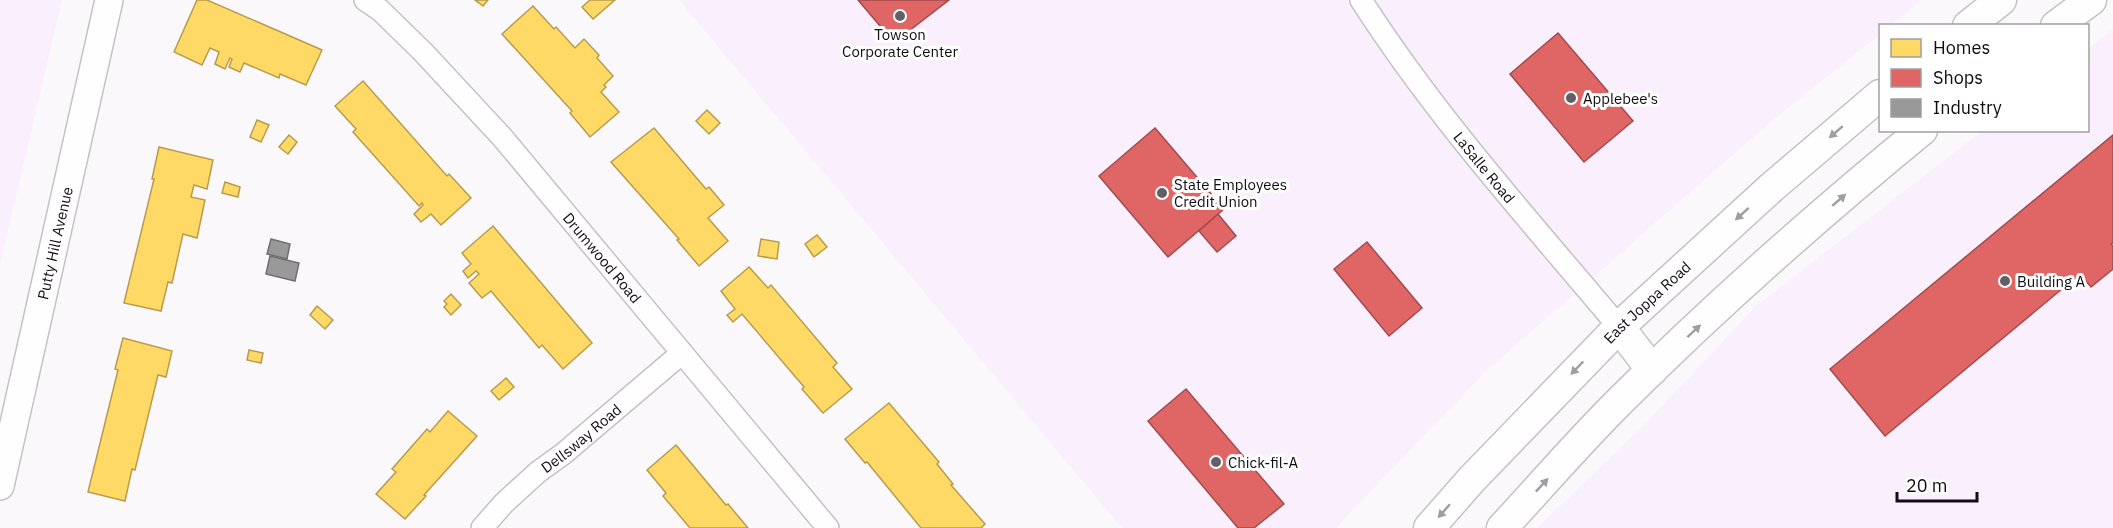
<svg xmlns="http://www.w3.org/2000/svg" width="2113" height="528" font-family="'IBM Plex Sans',sans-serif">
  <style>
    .built { fill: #faeffd }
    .homes { fill: #ffd966; stroke: #b89c4d; stroke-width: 1.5 }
    .shops { fill: #e06666; stroke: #a24b4d; stroke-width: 1.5 }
    .industry { fill: #999; stroke: #706f70; stroke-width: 1.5 }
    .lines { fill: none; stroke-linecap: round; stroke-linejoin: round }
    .minor-casing { stroke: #c5c1c6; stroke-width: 24 }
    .tertiary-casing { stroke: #c5c1c6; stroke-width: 30 }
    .secondary-casing { stroke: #c5c1c6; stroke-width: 33 }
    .minor { stroke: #fefeff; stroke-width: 21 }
    .tertiary { stroke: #fefeff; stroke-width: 27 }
    .secondary { stroke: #fefeff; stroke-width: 30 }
    .oneway { fill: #9f9da0 }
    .poi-dot { fill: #635f64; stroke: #fff; stroke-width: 2 }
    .labels { text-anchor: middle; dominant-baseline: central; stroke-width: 6; stroke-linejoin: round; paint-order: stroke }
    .poi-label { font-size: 15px; fill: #110c12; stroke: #fff; text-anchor: start }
    .street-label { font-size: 15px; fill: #110c12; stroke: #fff }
  </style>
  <rect width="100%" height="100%" fill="#fbf8fc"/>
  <g class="built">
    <polygon points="0,0 62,0 0,265"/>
    <polygon points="679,0 1922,0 1891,25 1880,26 1880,34 1760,131 1484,373 1336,528 1122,528"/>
    <polygon points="2113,29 2113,528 1537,528 1644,425 1756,306 1982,131 2088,130 2088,49"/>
  </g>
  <g class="homes">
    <polygon points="197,0 207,0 322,50 306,85 280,74 279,78 244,63 240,72 229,67 232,59 230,58 225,69 215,64 219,52 210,48 202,65 174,52"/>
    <polygon points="475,0 488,0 483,6"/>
    <polygon points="590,0 615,0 593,19 582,7"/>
    <polygon points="533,6 554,29 556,27 575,48 584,39 599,55 597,58 613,76 604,85 606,87 601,92 619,112 590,137 570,113 572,111 502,34"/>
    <polygon points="363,81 447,176 449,174 471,198 441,225 431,214 421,222 414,214 423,205 422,203 419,206 353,132 356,129 335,106"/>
    <polygon points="707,110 720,123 709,134 696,121"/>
    <polygon points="257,120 269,125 261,142 250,137"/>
    <polygon points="654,128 706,189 709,187 724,205 708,218 728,241 699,266 677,240 679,239 611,162"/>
    <polygon points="289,135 297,142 288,154 279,147"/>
    <polygon points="159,147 213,160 207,189 194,185 191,197 205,200 197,238 183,234 172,283 168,282 161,311 124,303 154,179 152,179"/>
    <polygon points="225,182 240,187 238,197 222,193"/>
    <polygon points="493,226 592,343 563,369 542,345 539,348 491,291 482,298 469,283 479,274 476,271 468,278 463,271 471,264 462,253"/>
    <polygon points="817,235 827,247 814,257 805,244"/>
    <polygon points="761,239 779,242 777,259 758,256"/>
    <polygon points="749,267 768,288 771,285 837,363 833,367 852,389 823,413 802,389 804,387 742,314 733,322 727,315 735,309 721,291"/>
    <polygon points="451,294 461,305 451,315 444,307 447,304 444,301"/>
    <polygon points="317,306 333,320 325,329 310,315"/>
    <polygon points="123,338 172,351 166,377 158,375 135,470 132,469 125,501 88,492 118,370 115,369"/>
    <polygon points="249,350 263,353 261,363 247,360"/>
    <polygon points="506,378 514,387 499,400 491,391"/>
    <polygon points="889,403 939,462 937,464 953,484 951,485 985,524 981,528 921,528 867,462 865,463 845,439"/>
    <polygon points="448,411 477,436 424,495 426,496 405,519 376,494 396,472 392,469 427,429 430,432"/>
    <polygon points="676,445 726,505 728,504 748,528 690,528 663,496 666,493 647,470"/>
  </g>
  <g class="shops">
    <polygon points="858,0 949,0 905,34 886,33"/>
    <polygon points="1558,33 1633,121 1584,162 1510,74"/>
    <polygon points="1155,128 1224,209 1168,257 1099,176"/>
    <polygon points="2113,135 2113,243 2111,244 2113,246 2113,269 2091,287 2080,274 1885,436 1830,369"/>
    <polygon points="1218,214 1236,236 1217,252 1199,231"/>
    <polygon points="1367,242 1422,308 1389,336 1334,269"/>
    <polygon points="1186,389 1284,504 1254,528 1238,528 1148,421"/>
  </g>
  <g class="industry">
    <polygon points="271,239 290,244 287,259 267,254"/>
    <polygon points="270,256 299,263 295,281 266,274"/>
  </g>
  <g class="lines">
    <defs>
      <g id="minor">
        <path id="s1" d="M365,0L380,10L423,52L502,137L828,528"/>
        <path id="s2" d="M1361,0C1436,117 1530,221 1619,327"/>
        <path id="s3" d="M482,528L504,503L538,472L563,454L682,353"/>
      </g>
      <g id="tertiary">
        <path id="s4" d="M0,486L109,0"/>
      </g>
      <g id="secondary">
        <polyline points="1968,26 2001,0"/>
        <polyline points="2056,26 2091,0"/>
        <polyline points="1619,327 1652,370"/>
        <path id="s5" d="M1429,528L1472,479L1619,327L1772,187L1880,95"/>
        <path d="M1502,528C1540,487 1577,444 1617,404C1713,308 1816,217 1922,130"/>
      </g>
    </defs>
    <use href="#minor" class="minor-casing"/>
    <use href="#tertiary" class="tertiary-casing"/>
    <use href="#secondary" class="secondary-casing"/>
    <use href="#minor" class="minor"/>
    <use href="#tertiary" class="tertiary"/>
    <use href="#secondary" class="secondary"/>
  </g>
  <defs><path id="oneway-solid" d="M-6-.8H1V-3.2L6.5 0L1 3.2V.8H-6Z" transform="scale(1.5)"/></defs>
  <g class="oneway">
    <use href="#oneway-solid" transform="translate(1836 132) rotate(139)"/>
    <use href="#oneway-solid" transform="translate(1839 200) rotate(-41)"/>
    <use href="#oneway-solid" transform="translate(1742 214) rotate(138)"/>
    <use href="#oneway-solid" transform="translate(1694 331) rotate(-43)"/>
    <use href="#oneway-solid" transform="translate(1577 368) rotate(134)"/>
    <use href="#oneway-solid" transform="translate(1542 485) rotate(-47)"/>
    <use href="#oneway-solid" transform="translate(1444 511) rotate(131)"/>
  </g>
  <g class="poi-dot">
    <circle cx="900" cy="16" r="6"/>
    <circle cx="1571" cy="98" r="6"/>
    <circle cx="1162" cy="193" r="6"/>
    <circle cx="2005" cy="281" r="6"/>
    <circle cx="1216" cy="462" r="6"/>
  </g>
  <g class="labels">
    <g class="poi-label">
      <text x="900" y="34" text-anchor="middle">Towson<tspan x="900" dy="17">Corporate Center</tspan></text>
      <text x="1583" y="98">Applebee's</text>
      <text x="1174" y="184">State Employees<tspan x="1174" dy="17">Credit Union</tspan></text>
      <text x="2017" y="281">Building A</text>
      <text x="1228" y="462">Chick-fil-A</text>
    </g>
    <g class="street-label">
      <text stroke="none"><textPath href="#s2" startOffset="208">LaSalle Road</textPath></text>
      <text stroke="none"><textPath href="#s4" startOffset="249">Putty Hill Avenue</textPath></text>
      <text stroke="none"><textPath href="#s1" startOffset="351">Drumwood Road</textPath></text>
      <text stroke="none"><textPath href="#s5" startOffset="314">East Joppa Road</textPath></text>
      <text stroke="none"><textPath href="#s3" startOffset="134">Dellsway Road</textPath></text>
    </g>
  </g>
  <rect x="1879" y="24" width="210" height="108" fill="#ffffff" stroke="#a09ea0" stroke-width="1.5"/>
  <rect x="1891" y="39" width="30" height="18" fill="#ffd966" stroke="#a09ea0" stroke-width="1.5"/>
  <text x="1933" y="54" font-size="18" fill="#110c12">Homes</text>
  <rect x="1891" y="69" width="30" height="18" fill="#e06666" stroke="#a09ea0" stroke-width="1.5"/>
  <text x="1933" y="84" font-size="18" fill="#110c12">Shops</text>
  <rect x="1891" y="99" width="30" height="18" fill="#999999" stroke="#a09ea0" stroke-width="1.5"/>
  <text x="1933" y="114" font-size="18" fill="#110c12">Industry</text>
  <path d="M1897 492v9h80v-9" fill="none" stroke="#110c12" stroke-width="3"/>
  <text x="1906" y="492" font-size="18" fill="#110c12" stroke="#ffffff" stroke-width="4.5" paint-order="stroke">20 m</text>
</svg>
